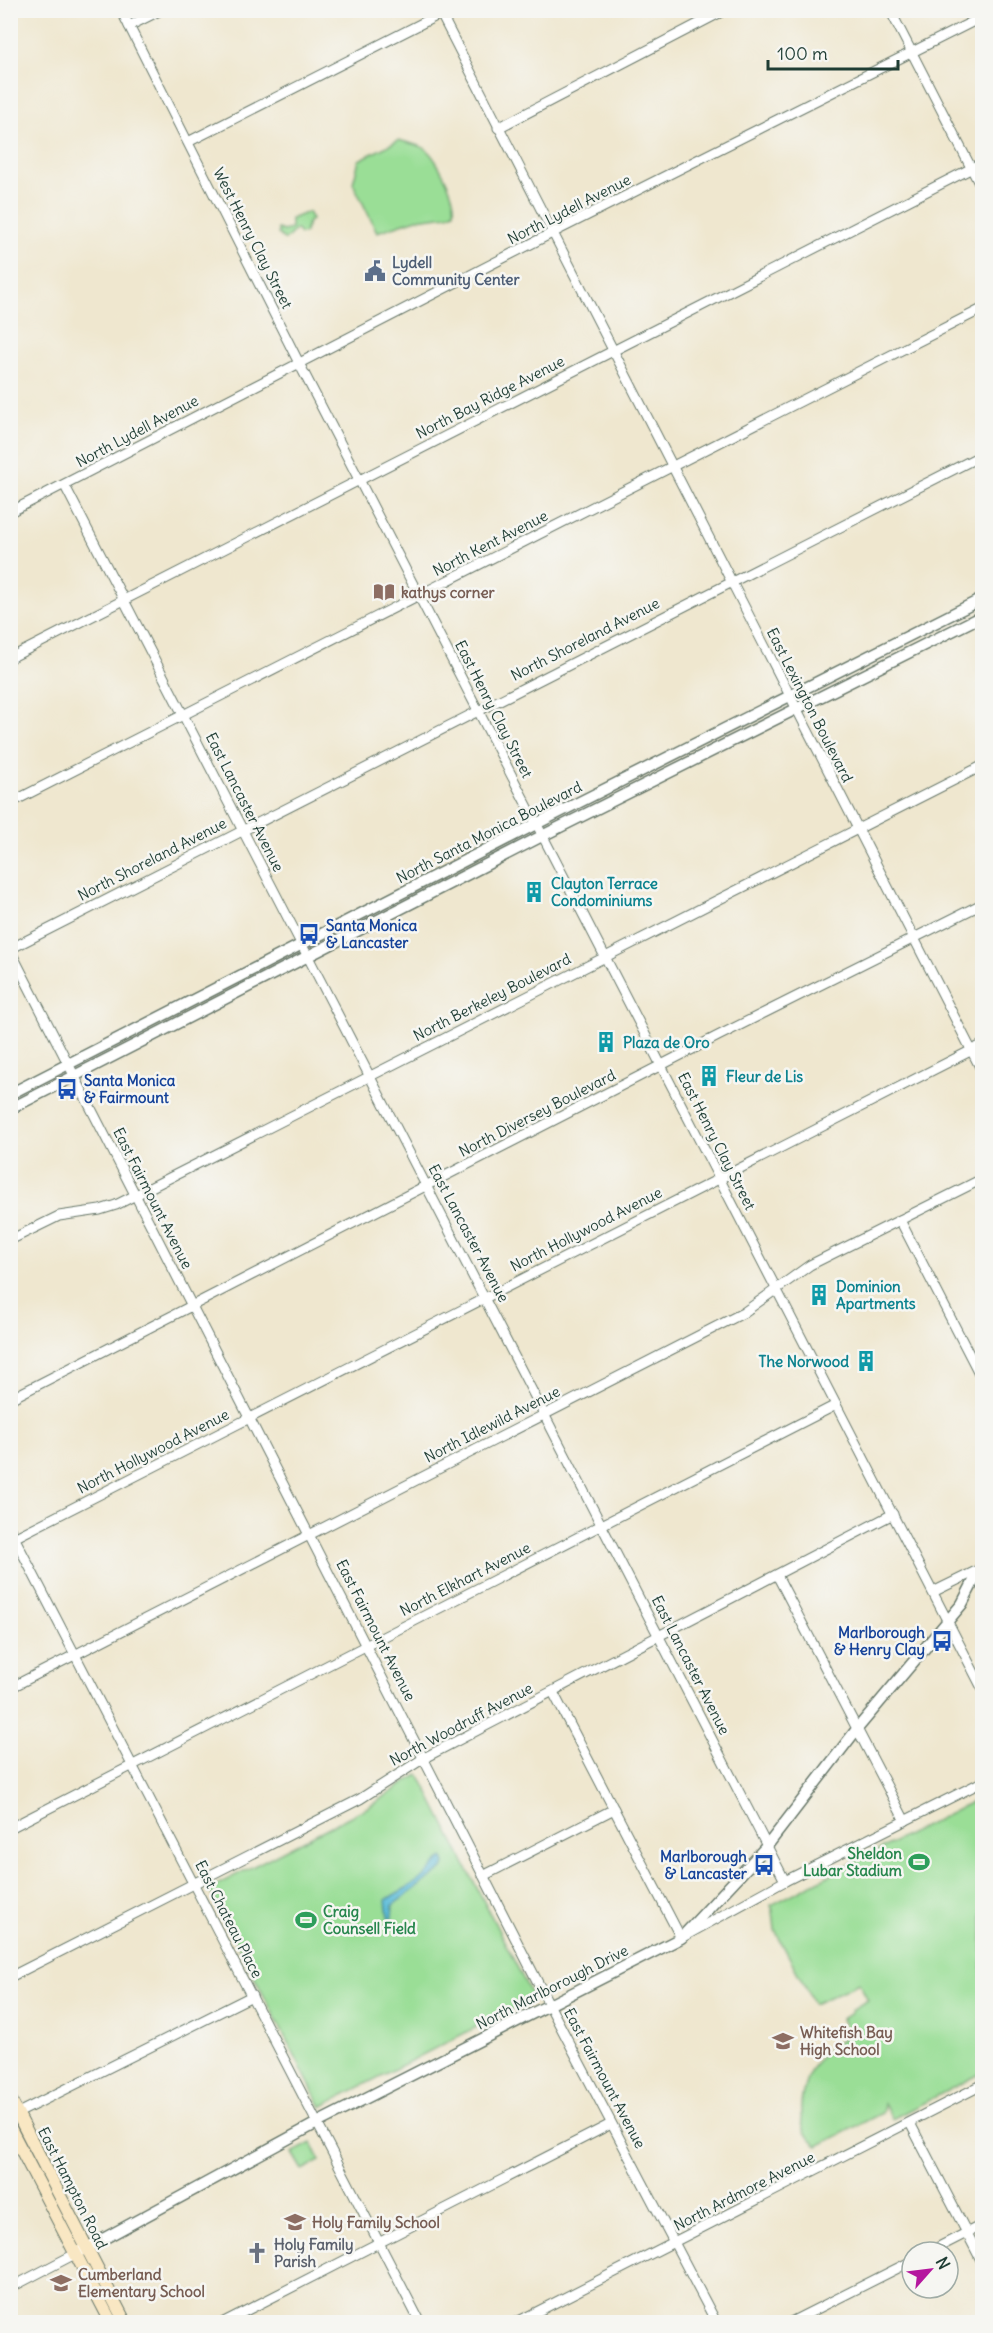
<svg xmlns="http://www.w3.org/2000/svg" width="993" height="2333" font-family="Delius,sans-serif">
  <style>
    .green { fill: #9ade96; stroke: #5c8e65; stroke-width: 1.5 }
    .water { fill: #5abcd9; stroke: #3c7c86; stroke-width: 1.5 }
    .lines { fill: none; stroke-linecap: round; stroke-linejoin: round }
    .minor-casing { stroke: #68786a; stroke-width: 11 }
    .tertiary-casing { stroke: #68786a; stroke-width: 13 }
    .secondary-casing { stroke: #68786a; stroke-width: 14 }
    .minor { stroke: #fff; stroke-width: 9 }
    .tertiary { stroke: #fff; stroke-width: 10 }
    .secondary { stroke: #f9e7c3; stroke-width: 12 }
    .labels { text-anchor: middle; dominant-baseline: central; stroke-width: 5; stroke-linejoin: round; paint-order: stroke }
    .street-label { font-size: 15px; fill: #1f3d34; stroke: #f6f6f2 }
    .service-label { font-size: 15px; font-weight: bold; fill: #4e5e75; stroke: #f6f6f2; text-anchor: start }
    .education-label { font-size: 15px; font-weight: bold; fill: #785e54; stroke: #f6f6f2; text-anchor: start }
    .culture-label { font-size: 15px; font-weight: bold; fill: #0d838f; stroke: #f6f6f2; text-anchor: start }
    .transit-label { font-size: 15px; font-weight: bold; fill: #164399; stroke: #f6f6f2; text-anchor: start }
    .leisure-label { font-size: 15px; font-weight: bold; fill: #27864d; stroke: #f6f6f2; text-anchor: end }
    .worship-label { font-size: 15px; font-weight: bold; fill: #5b616d; stroke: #f6f6f2; text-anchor: start }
  </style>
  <rect width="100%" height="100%" fill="#f6f6f2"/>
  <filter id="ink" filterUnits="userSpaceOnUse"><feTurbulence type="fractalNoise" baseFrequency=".0167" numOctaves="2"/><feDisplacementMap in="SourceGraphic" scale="12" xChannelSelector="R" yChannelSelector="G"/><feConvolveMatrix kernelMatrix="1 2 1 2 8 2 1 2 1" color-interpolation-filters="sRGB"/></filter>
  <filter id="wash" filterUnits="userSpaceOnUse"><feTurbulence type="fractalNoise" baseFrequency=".008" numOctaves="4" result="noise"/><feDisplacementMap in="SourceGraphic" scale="24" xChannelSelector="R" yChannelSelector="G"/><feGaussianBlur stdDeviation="1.35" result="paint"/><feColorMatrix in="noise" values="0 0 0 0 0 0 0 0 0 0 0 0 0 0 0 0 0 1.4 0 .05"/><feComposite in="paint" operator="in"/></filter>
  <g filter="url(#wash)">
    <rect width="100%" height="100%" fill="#efe7cf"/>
    <g class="green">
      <path d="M399,140C407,143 421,145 427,150C438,161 457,197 454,212L448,215L417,219L377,232L353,183L359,160Z"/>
      <polygon points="308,212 312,220 308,222 305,233 300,234 296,229 285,240 278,234 278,229 283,231 291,229 291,219"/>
      <polygon points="419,1774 533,1998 321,2107 209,1889 370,1806"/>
      <path d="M974,1801L982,1818V2073L892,2119L884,2104L882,2113L818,2146C791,2129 800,2083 817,2061C825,2051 838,2042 849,2035L841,2019L852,2013L851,2010L868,2000L859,1983L814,2004L775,1930L773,1911L771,1905Z"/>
      <polygon points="311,2143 320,2161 302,2170 292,2153"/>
    </g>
    <path class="water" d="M443,1858L445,1864L443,1869L393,1905L392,1918H388L386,1900C397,1892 410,1887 421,1879C430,1873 433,1864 443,1858Z"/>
  </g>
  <g filter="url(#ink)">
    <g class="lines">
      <defs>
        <g id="minor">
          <polyline points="121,10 303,371 982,1688"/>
          <polyline points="890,10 982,189"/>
          <polyline points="441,14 982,1071"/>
          <polyline points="129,26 161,10"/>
          <polyline points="498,128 725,10"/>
          <polyline points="188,142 448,10"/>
          <polyline points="65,486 785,1881"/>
          <polyline points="10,512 552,233 982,17"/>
          <polyline points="10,658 982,163"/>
          <polyline points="10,803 982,309"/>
          <polyline points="10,949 982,455"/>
          <polyline points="10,950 554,2014 716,2322"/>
          <polyline points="900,1220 982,1379"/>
          <polyline points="10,1240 59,1216 100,1210 116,1205 982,766"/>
          <polyline points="10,1399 718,1036 982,904"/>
          <polyline points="10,1529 420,2322"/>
          <polyline points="10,1540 982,1045"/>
          <polyline points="777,1575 905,1821"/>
          <polyline points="933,1592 980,1569"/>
          <polyline points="10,1688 743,1313 810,1265 982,1179"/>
          <polyline points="553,1692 681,1938 785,1881 982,1782"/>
          <polyline points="10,1828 836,1405"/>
          <polyline points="485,1875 614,1809"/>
          <polyline points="10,1977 360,1799 424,1758 893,1514"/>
          <polyline points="10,2117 252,1996"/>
          <polyline points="910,2123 982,2262"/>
          <polyline points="929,2252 982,2225"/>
          <polyline points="10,2288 75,2254"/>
          <polyline points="224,2322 611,2124"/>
          <polyline points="517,2322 982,2085"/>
          <polyline points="791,2322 912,2261"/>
        </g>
        <g id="tertiary">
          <polyline points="10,1094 536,824 982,599"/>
          <polyline points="10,1109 542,836 982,616"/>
          <polyline points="81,2251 317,2123 681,1938 767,1846 857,1729 962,1604 982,1565"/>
        </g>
        <g id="secondary">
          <polyline points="10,2099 125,2322"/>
          <polyline points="10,2128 111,2322"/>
        </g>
      </defs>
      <use href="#minor" class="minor-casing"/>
      <use href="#tertiary" class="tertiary-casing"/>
      <use href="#secondary" class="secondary-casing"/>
      <use href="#minor" class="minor"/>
      <use href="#tertiary" class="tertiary"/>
      <use href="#secondary" class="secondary"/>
    </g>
  </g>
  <defs>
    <symbol id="civic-bare" viewBox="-9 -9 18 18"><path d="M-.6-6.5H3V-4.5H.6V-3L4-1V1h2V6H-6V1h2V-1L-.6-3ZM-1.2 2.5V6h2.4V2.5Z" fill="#5c6f8a" stroke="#f6f6f2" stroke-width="2.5" paint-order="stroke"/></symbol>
    <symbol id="library-bare" viewBox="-9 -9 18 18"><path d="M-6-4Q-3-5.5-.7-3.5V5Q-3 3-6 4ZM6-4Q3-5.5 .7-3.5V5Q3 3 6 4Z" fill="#8d6e63" stroke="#f6f6f2" stroke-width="2.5" paint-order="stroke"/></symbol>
    <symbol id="building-bare" viewBox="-9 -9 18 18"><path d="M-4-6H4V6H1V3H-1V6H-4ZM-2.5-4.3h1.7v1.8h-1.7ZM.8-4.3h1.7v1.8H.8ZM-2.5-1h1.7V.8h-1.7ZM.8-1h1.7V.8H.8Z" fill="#0f9aa8" stroke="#f6f6f2" stroke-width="2.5" paint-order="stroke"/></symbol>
    <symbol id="bus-bare" viewBox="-9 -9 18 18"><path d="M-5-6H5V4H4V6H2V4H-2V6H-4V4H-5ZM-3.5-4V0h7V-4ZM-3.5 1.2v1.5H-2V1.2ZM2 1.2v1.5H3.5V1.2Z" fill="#1a4fb4" stroke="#f6f6f2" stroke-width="2.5" paint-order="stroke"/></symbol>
    <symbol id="stadium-bare" viewBox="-9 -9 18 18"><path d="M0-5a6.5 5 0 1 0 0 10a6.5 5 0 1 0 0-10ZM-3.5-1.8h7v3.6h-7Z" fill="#2e9e5b" stroke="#f6f6f2" stroke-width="2.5" paint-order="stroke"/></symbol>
    <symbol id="school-bare" viewBox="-9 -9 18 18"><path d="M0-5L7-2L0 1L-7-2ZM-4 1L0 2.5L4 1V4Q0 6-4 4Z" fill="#8d6e63" stroke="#f6f6f2" stroke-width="2.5" paint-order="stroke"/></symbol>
    <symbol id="church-bare" viewBox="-9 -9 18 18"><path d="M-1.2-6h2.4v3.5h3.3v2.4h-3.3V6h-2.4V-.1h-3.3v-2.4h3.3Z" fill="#6b7280" stroke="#f6f6f2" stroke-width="2.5" paint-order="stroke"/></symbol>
  </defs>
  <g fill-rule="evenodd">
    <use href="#civic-bare" x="360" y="256" width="30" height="30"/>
    <use href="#library-bare" x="369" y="577" width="30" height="30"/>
    <use href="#building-bare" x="519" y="877" width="30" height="30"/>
    <use href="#bus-bare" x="294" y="919" width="30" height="30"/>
    <use href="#building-bare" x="591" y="1027" width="30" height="30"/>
    <use href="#building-bare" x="694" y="1061" width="30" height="30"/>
    <use href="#bus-bare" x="52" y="1074" width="30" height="30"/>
    <use href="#building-bare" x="804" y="1280" width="30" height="30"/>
    <use href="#building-bare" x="851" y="1346" width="30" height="30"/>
    <use href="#bus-bare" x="927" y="1626" width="30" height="30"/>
    <use href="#stadium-bare" x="904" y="1847" width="30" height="30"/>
    <use href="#bus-bare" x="749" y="1850" width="30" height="30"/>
    <use href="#stadium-bare" x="291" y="1905" width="30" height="30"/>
    <use href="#school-bare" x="768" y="2026" width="30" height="30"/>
    <use href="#school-bare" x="280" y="2207" width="30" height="30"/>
    <use href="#church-bare" x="242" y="2238" width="30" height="30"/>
    <use href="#school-bare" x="46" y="2268" width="30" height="30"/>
  </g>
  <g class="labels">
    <g class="street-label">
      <text transform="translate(569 209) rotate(-27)">North Lydell Avenue</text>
      <text transform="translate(253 238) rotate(63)">West Henry Clay Street</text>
      <text transform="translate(490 397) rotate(-27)">North Bay Ridge Avenue</text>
      <text transform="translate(137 431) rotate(-28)">North Lydell Avenue</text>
      <text transform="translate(490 543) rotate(-27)">North Kent Avenue</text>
      <text transform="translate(585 639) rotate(-27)">North Shoreland Avenue</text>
      <text transform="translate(810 705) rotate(63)">East Lexington Boulevard</text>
      <text transform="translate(494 709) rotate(63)">East Henry Clay Street</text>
      <text transform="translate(245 802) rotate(63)">East Lancaster Avenue</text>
      <text transform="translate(489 832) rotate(-27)">North Santa Monica Boulevard</text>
      <text transform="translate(152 859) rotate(-27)">North Shoreland Avenue</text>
      <text transform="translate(492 997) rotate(-27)">North Berkeley Boulevard</text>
      <text transform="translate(537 1113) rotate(-27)">North Diversey Boulevard</text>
      <text transform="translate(717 1141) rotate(63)">East Henry Clay Street</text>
      <text transform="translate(153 1198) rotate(63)">East Fairmount Avenue</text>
      <text transform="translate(586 1229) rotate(-27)">North Hollywood Avenue</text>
      <text transform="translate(469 1233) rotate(62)">East Lancaster Avenue</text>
      <text transform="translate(492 1424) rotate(-27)">North Idlewild Avenue</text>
      <text transform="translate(153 1451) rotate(-27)">North Hollywood Avenue</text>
      <text transform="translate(465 1579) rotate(-27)">North Elkhart Avenue</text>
      <text transform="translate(376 1630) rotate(63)">East Fairmount Avenue</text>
      <text transform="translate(691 1665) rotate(63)">East Lancaster Avenue</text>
      <text transform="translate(461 1724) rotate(-28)">North Woodruff Avenue</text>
      <text transform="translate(229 1919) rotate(63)">East Chateau Place</text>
      <text transform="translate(552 1987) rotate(-27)">North Marlborough Drive</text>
      <text transform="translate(605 2078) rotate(62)">East Fairmount Avenue</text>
      <text transform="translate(73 2188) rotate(63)">East Hampton Road</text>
      <text transform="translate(744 2191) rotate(-27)">North Ardmore Avenue</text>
    </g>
    <g class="service-label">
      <text x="392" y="262">Lydell<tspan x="392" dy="17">Community Center</tspan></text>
    </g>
    <g class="education-label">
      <text x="401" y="592">kathys corner</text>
      <text x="800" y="2032">Whitefish Bay<tspan x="800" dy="17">High School</tspan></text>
      <text x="312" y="2222">Holy Family School</text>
      <text x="78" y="2274">Cumberland<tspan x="78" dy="17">Elementary School</tspan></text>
    </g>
    <g class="culture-label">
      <text x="551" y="883">Clayton Terrace<tspan x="551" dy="17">Condominiums</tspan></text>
      <text x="623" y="1042">Plaza de Oro</text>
      <text x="726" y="1076">Fleur de Lis</text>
      <text x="836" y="1286">Dominion<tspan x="836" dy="17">Apartments</tspan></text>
      <text x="849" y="1361" text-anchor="end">The Norwood</text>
    </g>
    <g class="transit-label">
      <text x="326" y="925">Santa Monica<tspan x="326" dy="17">&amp; Lancaster</tspan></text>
      <text x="84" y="1080">Santa Monica<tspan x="84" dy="17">&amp; Fairmount</tspan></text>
      <text x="925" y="1632" text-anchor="end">Marlborough<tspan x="925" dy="17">&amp; Henry Clay</tspan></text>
      <text x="747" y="1856" text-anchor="end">Marlborough<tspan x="747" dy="17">&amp; Lancaster</tspan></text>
    </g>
    <g class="leisure-label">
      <text x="902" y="1853">Sheldon<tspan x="902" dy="17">Lubar Stadium</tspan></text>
      <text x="323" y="1911" text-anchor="start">Craig<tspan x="323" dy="17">Counsell Field</tspan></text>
    </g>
    <g class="worship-label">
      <text x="274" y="2244">Holy Family<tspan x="274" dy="17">Parish</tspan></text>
    </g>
  </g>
  <rect width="993" height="2333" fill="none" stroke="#f6f6f2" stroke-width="36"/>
  <g transform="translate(930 2270) rotate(62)"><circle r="28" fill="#f6f6f2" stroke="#a0aca6" stroke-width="1.5"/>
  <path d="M0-4.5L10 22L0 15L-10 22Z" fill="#b5179e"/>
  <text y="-9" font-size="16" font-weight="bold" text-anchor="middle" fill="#1f3d34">N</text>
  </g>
  <path d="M768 60v9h130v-9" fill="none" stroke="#1f3d34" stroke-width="3"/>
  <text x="777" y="60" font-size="18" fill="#1f3d34" stroke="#f6f6f2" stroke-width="4.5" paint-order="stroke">100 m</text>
</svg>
